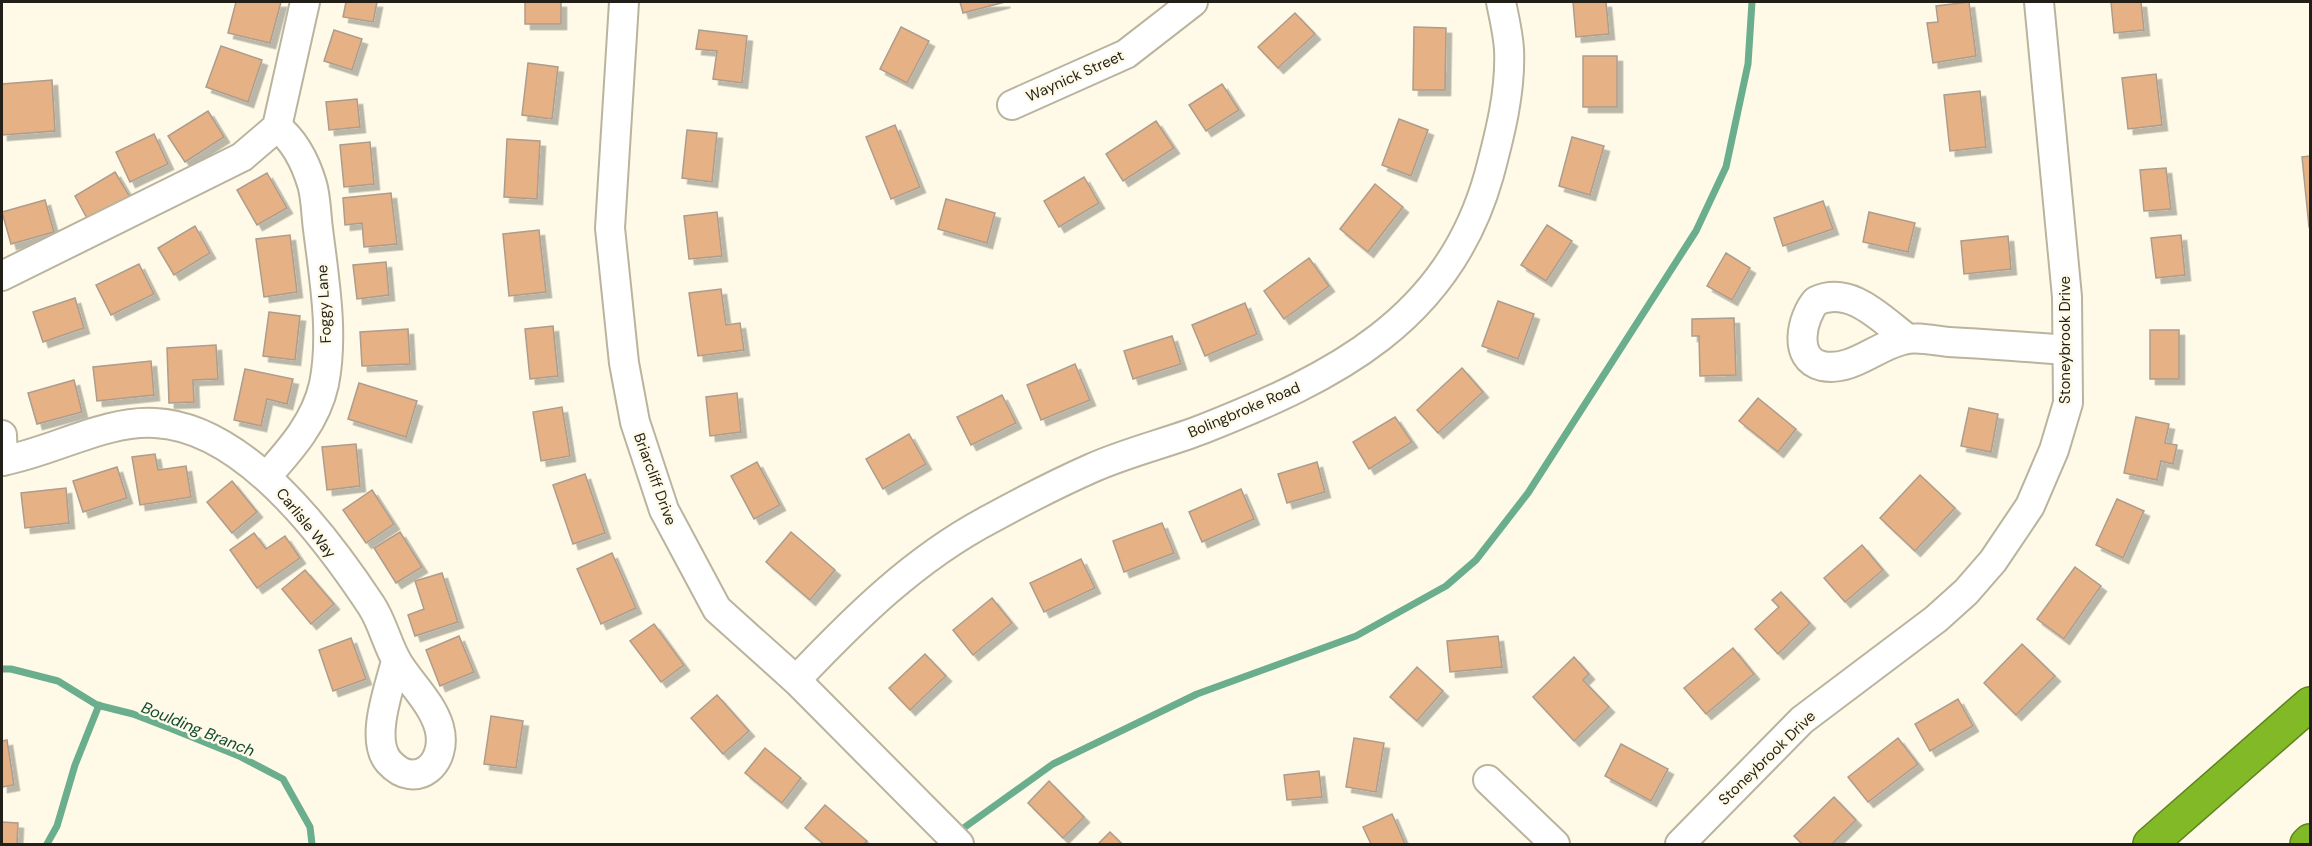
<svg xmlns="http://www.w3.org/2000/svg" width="2312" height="846" font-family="'DM Sans',sans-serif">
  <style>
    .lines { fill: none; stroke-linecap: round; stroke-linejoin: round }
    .stream { stroke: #6bae8e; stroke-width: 7 }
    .building { fill: #e5b185; stroke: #ae9c8d; stroke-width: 1.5; filter: url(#shadow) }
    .minor-casing { stroke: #bab49e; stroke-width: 32 }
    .highway-casing { stroke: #608321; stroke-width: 36 }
    .minor { stroke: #fff; stroke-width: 28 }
    .highway { stroke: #82b927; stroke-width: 33 }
    .labels { text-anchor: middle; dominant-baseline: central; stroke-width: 5; stroke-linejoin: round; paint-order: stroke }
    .street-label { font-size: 15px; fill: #211f17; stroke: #fefae7 }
    .water-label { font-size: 16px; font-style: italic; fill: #124933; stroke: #fefae7 }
  </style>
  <defs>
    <filter id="shadow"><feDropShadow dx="5.5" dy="5.5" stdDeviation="0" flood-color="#0004"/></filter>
  </defs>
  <rect width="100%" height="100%" fill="#fefae7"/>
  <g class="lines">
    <g class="stream">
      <polyline points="2,669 11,669 58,681 97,705 133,714 172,729 239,756 283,779 310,827 312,844"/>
      <polyline points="958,832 1053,764 1197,694 1356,636 1446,586 1476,560 1528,493 1696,231 1726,167 1748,64 1752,2"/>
      <polyline points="47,844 57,826 75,765 99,705"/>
    </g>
  </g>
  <g class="building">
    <polygon points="236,2 281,2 270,43 228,33"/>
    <polygon points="346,2 377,2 373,22 343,17"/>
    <rect x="525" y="2" width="36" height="22"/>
    <polygon points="960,2 1005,2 963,13"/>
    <polygon points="1573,2 1606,2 1609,34 1576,37"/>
    <polygon points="1969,2 1976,56 1933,63 1927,23 1938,22 1936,6"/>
    <polygon points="2111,2 2141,2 2144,30 2114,33"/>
    <polygon points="1295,13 1315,34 1278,68 1258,47"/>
    <polygon points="901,27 929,41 907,83 880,69"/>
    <polygon points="1414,27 1446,28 1445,90 1413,90"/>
    <polygon points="334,30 362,39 352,70 324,61"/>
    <polygon points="699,30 747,36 742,83 713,79 717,51 696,49"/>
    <polygon points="221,46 262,60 248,102 206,87"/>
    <rect x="1583" y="56" width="34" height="51"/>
    <polygon points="528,63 558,67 552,119 522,115"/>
    <polygon points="2156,74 2162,125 2128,129 2122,78"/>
    <polygon points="52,80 55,131 2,135 2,84"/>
    <polygon points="1222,84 1239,110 1206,131 1189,105"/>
    <polygon points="1980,91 1986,147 1950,151 1944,95"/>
    <polygon points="357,99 360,127 329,130 326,102"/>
    <polygon points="208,111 224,137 185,162 168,136"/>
    <polygon points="1399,119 1428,130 1411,176 1382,165"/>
    <polygon points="1156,121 1174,148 1123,181 1106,154"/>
    <polygon points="895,125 920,187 891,199 866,137"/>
    <polygon points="687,130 717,133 712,182 682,178"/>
    <polygon points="154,134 168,164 130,182 116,152"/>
    <polygon points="1572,137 1604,146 1590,195 1559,186"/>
    <polygon points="507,139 540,141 537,199 504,197"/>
    <polygon points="370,142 374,184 344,187 340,145"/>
    <polygon points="2310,156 2310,227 2309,227 2302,157"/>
    <polygon points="2166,168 2171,209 2144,211 2140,170"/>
    <polygon points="115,172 130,197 89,222 75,196"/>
    <polygon points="267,173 287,208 257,225 237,190"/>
    <polygon points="1084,177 1099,203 1059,227 1044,201"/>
    <polygon points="1375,184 1403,207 1368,252 1340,229"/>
    <polygon points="391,193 397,244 364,247 362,223 345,225 343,198"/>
    <polygon points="946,199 995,213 987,243 938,229"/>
    <polygon points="45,200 54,232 11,244 2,212"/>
    <polygon points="1823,201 1833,229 1783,246 1774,218"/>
    <polygon points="717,212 722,256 689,259 684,216"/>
    <polygon points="1869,212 1915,223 1908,252 1863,242"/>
    <polygon points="1547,225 1572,241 1546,281 1521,265"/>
    <polygon points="195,226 210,253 174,275 158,248"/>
    <polygon points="539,230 546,292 509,296 503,234"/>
    <polygon points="290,235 297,292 264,297 256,239"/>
    <polygon points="2181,235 2185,275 2156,278 2151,238"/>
    <polygon points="2008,236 2011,269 1964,274 1961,241"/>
    <polygon points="1726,253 1750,268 1732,300 1707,286"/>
    <polygon points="1309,258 1329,286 1284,319 1264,291"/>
    <polygon points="386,262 389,295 357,299 353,265"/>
    <polygon points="139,264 154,294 111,315 96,285"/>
    <polygon points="721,289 726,325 740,323 744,350 698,356 689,293"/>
    <polygon points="75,298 84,328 43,342 33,312"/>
    <polygon points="1498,301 1534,314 1518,359 1482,346"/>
    <polygon points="1245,303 1257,334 1205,356 1192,325"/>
    <polygon points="269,312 300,316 295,360 263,356"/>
    <polygon points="1734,318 1736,375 1700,376 1699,336 1692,336 1692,319"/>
    <polygon points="553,326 558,376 530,379 525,329"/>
    <polygon points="408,329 410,364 362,366 360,332"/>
    <rect x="2150" y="330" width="29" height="49"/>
    <polygon points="1172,336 1181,364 1133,379 1124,351"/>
    <polygon points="216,345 218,379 193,380 194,402 169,403 167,348"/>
    <polygon points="151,361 154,395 97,401 93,367"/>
    <polygon points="1075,364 1090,400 1041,420 1027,385"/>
    <polygon points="1462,368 1483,392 1438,433 1417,410"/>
    <polygon points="245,369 293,379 287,404 267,399 261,426 234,420"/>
    <polygon points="74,380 82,412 37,424 28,393"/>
    <polygon points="359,383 417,401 406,437 348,419"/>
    <polygon points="737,393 741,432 710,436 706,397"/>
    <polygon points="1002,395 1016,423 971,445 957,417"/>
    <polygon points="1758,398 1796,429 1778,452 1739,421"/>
    <polygon points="562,407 570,456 541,461 533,412"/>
    <polygon points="1969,408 1998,414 1991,452 1961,446"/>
    <polygon points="1395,417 1412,442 1369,469 1353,442"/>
    <polygon points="2136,417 2169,424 2165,443 2177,445 2173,464 2161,461 2157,480 2124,473"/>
    <polygon points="909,434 926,464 883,489 866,459"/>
    <polygon points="356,444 360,486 327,490 322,447"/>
    <polygon points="155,454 158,470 186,466 191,497 140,505 132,457"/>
    <polygon points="757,462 780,505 754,519 731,476"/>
    <polygon points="1317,462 1325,492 1287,503 1278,474"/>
    <polygon points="117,467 127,498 83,512 73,481"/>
    <polygon points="585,474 605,533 573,544 553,485"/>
    <polygon points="1920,475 1955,508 1915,551 1880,518"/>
    <polygon points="232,481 257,512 232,533 207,502"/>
    <polygon points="66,488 69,523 25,528 21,493"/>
    <polygon points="1241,489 1254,519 1202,542 1189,512"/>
    <polygon points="372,490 394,524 366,543 343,510"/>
    <polygon points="2117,499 2144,511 2123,558 2096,545"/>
    <polygon points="1162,523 1174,553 1124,572 1113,541"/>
    <polygon points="400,532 422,567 396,583 374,548"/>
    <polygon points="791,532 835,570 810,600 766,562"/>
    <polygon points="254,533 266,549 285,536 300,558 257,588 230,550"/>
    <polygon points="1862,545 1883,570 1845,602 1824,578"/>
    <polygon points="612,553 636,608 601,624 577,569"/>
    <polygon points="1081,559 1095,588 1044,612 1030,583"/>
    <polygon points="2075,567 2101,586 2064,639 2037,619"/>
    <polygon points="305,570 334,604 311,624 282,589"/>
    <polygon points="442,573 458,622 415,636 408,615 424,609 415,581"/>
    <polygon points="1781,592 1810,623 1778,654 1755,629 1779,607 1772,600"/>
    <polygon points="992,598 1012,623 973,655 953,630"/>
    <polygon points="654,624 684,665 661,682 630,641"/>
    <polygon points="459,636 474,672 440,686 426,650"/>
    <polygon points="1498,636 1502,667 1450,672 1447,641"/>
    <polygon points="351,638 366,679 333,691 319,650"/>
    <polygon points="2022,644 2055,676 2016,715 1984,683"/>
    <polygon points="1733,648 1754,674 1706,714 1684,688"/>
    <polygon points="925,654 946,676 910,710 889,688"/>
    <polygon points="1574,657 1589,674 1583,680 1609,707 1574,741 1533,697"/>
    <polygon points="1417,667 1443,691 1417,721 1390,697"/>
    <polygon points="717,695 749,731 723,754 691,718"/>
    <polygon points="1958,699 1973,726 1930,751 1915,724"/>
    <polygon points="491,716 523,721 516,768 484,764"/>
    <polygon points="1354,738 1384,743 1376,792 1346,787"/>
    <polygon points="1898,738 1918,764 1868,802 1848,777"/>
    <polygon points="7,740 14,785 2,787 2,741"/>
    <polygon points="1621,744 1668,769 1651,801 1605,776"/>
    <polygon points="765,748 801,778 782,803 745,773"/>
    <polygon points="1319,771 1322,797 1287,800 1284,775"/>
    <polygon points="1049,781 1084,817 1063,838 1028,803"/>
    <polygon points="1834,797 1856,820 1832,844 1802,844 1794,836"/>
    <polygon points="825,805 867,841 864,844 824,844 805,828"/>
    <polygon points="1392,814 1405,844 1371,844 1363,827"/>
    <polygon points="2,822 18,823 17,844 2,844"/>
    <polygon points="1110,832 1122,844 1098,844"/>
  </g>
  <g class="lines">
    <defs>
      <g id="minor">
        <polyline points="624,2 610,228 624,363 635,422 664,510 717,609 796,680 959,844"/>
        <polyline points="1012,105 1126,54 1193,2"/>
        <polyline points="2,276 242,157 277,127 305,2"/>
        <path d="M1908,339C1881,319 1851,285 1816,301C1802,317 1792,359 1822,366C1852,372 1876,346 1903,340C1917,336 1935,341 1949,342C1988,344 2028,347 2067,350"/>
        <polyline points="2,435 3,461"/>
        <path d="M2,461C52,452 105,420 155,423C244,427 326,537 371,605C383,623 387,645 398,663C411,684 432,703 439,727C449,763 416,792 389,762C369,740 390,686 396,661"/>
        <path d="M267,476C291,449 316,421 324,384C334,334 324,278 318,229C316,214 316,197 312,184C305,161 295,141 277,127"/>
        <path d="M796,680C855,618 915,558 992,518C1025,500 1058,483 1092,468C1128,452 1167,443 1203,429C1334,377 1448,321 1489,175C1500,134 1511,91 1509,49C1508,33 1504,17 1501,2"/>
        <polyline points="1488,780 1555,844"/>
        <polyline points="1680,844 1802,720 1936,619 1966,592 1993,561 2030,506 2054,450 2068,403 2067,297 2039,2"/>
      </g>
      <g id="highway">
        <polyline points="2150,844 2310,704"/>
        <polyline points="2307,844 2310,841"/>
      </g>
    </defs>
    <use href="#minor" class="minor-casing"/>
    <use href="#highway" class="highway-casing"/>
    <use href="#minor" class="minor"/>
    <use href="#highway" class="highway"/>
  </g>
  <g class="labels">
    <g class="street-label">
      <text transform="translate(1075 76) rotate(-24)">Waynick Street</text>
      <text transform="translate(324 304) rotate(-93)">Foggy Lane</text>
      <text transform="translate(2065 340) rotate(-90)">Stoneybrook Drive</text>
      <text transform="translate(1244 410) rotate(-23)">Bolingbroke Road</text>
      <text transform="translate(655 479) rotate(70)">Briarcliff Drive</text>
      <text transform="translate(306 523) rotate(51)">Carlisle Way</text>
      <text transform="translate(1767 758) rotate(-44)">Stoneybrook Drive</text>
    </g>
    <g class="water-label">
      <text transform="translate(198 729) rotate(22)">Boulding Branch</text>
    </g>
  </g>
  <rect width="2312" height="846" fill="none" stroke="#211f17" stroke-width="6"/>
</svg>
